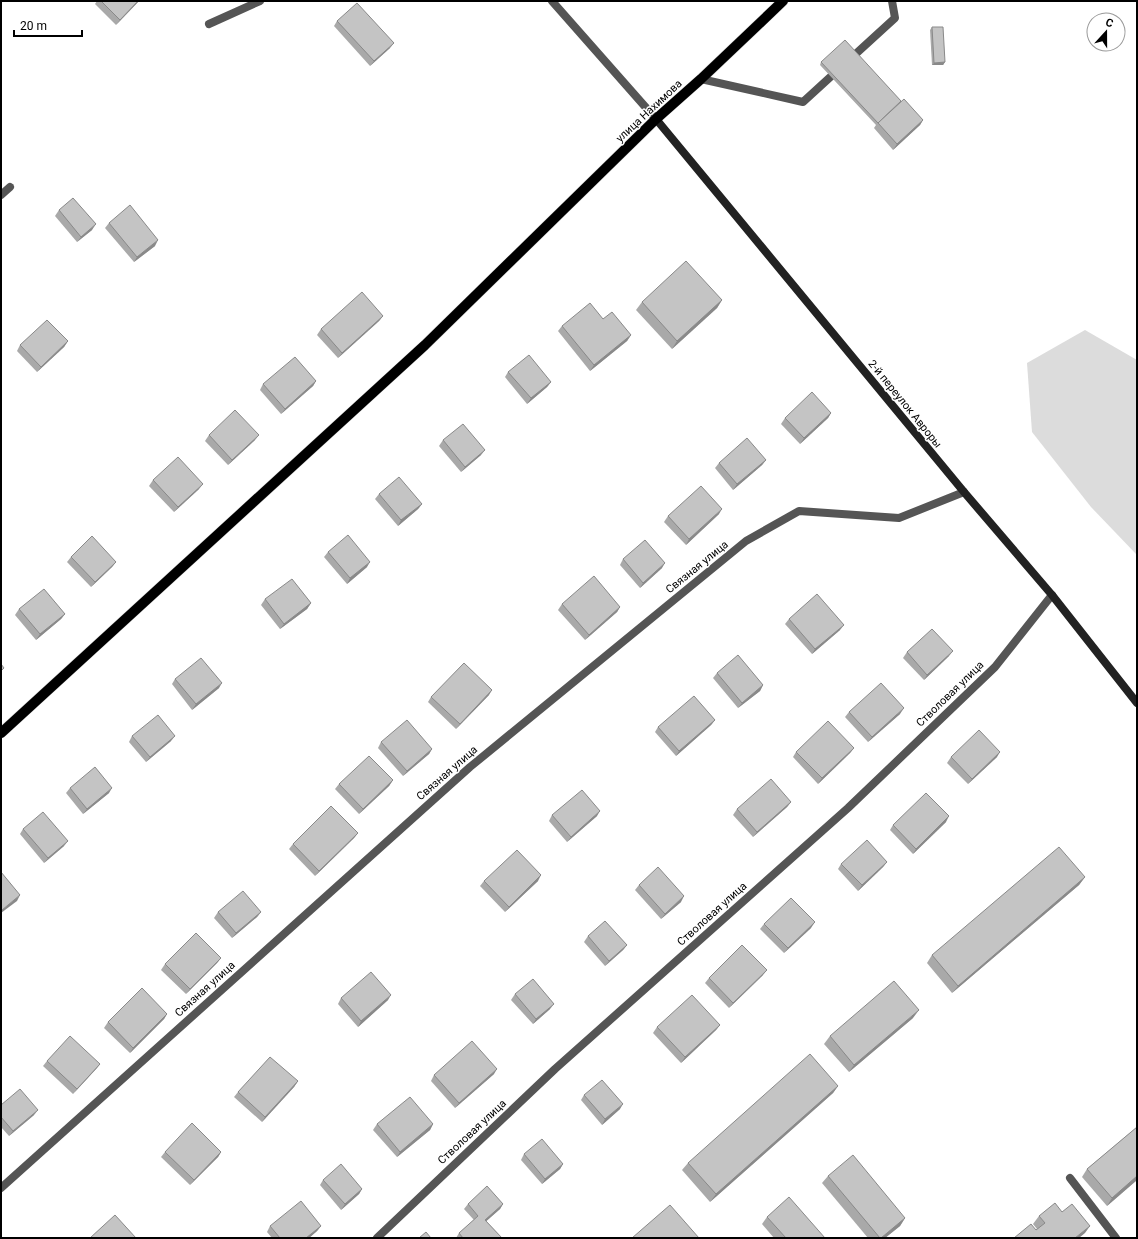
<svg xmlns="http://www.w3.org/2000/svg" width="1138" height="1239" font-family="Roboto,sans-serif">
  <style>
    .green { fill: #dcdcdc }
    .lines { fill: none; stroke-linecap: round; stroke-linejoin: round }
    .primary-casing { stroke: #dbdbdb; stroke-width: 11 }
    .lane { stroke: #555; stroke-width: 8 }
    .street { stroke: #555; stroke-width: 8 }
    .secondary { stroke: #222; stroke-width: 8 }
    .primary { stroke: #000; stroke-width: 10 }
    .wall { fill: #a9a9a9 }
    .shaded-wall { fill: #898989 }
    .building { fill: #c4c4c4; stroke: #898989 }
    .labels { text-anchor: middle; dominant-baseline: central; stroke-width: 3; stroke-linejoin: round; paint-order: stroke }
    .street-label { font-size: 11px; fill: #000; stroke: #fff }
  </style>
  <rect width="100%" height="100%" fill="#fff"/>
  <polygon class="green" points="1085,330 1137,360 1137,555 1091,507 1032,432 1027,363"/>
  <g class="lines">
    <defs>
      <polyline id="primary" points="1,733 425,345 656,119 701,79 783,1"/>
    </defs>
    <use href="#primary" class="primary-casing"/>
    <g class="lane">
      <polyline points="849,60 895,18 892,1"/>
      <polyline points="701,79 803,102 838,70"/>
      <polyline points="1070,1178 1116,1238"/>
    </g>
    <g class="street">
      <polyline points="552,1 656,119"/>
      <polyline points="209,24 260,1"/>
      <polyline points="1,195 10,187"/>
      <polyline points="1,1188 470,767 746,541 799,511 899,518 964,492"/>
      <polyline points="377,1238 555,1069 848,808 995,667 1052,595"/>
    </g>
    <polyline class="secondary" points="656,119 964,492 1052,595 1137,703"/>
    <use href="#primary" class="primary"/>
  </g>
  <g class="wall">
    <polygon points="97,1 139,1 116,25 95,4"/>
    <polygon points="337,21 390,48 370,66 334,26"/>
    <polygon points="932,27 945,62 943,65 932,65 930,30"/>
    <polygon points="821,62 901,101 923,120 920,125 893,150 874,128 876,125 820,65"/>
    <polygon points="59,210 92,230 77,242 55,216"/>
    <polygon points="109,223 155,246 134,262 105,228"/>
    <polygon points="722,300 717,308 672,349 636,310 642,302"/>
    <polygon points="383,316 379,321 338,358 317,335 321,329"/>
    <polygon points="603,319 631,335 627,341 590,371 558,331 562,326"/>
    <polygon points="68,341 64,347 37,372 17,351 20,345"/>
    <polygon points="508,372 551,382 547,387 527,404 505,377"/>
    <polygon points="316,381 313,386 281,414 260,390 263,384"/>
    <polygon points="831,413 828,418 800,444 781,424 785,418"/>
    <polygon points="209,435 255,440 228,465 205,441"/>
    <polygon points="443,440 481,455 461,472 439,446"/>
    <polygon points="766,460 762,465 733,490 715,468 719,463"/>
    <polygon points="153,480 199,489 174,512 149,486"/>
    <polygon points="379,494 422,504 418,509 398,526 375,499"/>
    <polygon points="719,514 686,545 664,522 668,516"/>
    <polygon points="328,552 367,567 347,584 324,557"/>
    <polygon points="71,557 116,562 112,567 91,587 67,562"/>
    <polygon points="623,559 662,568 640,588 620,565"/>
    <polygon points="265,599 311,603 307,609 280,629 261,605"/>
    <polygon points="562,604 620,607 617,612 585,640 558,610"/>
    <polygon points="19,609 65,614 61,619 36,640 15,615"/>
    <polygon points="789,619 840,630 812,654 785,624"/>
    <polygon points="907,652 949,656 924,680 903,658"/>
    <polygon points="717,673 763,685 760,691 738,708 713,678"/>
    <polygon points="175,679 219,688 192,710 172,684"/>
    <polygon points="489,695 456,729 428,702 431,697"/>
    <polygon points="849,712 900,714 868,742 845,717"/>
    <polygon points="715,720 711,725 676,756 655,732 658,727"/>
    <polygon points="132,736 171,741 146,762 129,742"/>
    <polygon points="381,742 432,749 429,754 403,776 378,748"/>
    <polygon points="854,748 850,753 818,784 793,757 796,752"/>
    <polygon points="951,757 997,757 968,784 947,763"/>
    <polygon points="393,780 389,786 359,814 335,789 339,784"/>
    <polygon points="70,788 109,793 83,814 66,793"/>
    <polygon points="791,802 787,807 753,837 733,815 737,809"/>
    <polygon points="552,815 597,816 567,842 549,821"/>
    <polygon points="946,822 913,854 890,830 893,825"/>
    <polygon points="23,829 64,846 44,863 20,834"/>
    <polygon points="358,833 354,838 315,876 289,849 293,844"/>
    <polygon points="887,862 883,867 858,891 838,869 841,864"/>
    <polygon points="1085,877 1079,885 952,993 927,963 932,955"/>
    <polygon points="484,881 538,881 505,912 480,886"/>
    <polygon points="639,885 681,902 661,919 635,890"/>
    <polygon points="218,912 261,912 257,917 232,938 214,918"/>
    <polygon points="764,924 811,928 784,953 760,929"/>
    <polygon points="588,936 627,945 623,950 605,966 584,942"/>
    <polygon points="221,958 217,963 186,994 161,970 165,964"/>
    <polygon points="763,975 729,1008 705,983 709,978"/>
    <polygon points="515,994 550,1009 533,1024 511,1000"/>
    <polygon points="341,998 388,1000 358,1027 338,1004"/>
    <polygon points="167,1014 164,1019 130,1053 104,1028 108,1022"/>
    <polygon points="913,1018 849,1072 824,1044 830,1036"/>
    <polygon points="720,1025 716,1030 681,1063 653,1033 657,1027"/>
    <polygon points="47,1061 100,1064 96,1069 73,1094 43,1066"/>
    <polygon points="494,1074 455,1108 431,1081 434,1075"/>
    <polygon points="298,1081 294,1087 262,1122 234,1097 238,1092"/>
    <polygon points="838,1086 833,1093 710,1202 682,1170 688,1163"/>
    <polygon points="584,1095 620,1109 602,1125 581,1100"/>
    <polygon points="1,1105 34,1115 9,1136 1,1127"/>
    <polygon points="377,1124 433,1124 430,1130 397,1157 373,1130"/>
    <polygon points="1137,1127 1137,1180 1107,1206 1082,1177 1087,1169"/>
    <polygon points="165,1152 221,1152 218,1157 190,1185 161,1157"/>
    <polygon points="524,1154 563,1164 560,1169 542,1184 521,1160"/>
    <polygon points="828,1176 905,1218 900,1226 885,1238 868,1238 822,1183"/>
    <polygon points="323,1180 362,1189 359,1194 341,1210 320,1185"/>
    <polygon points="468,1204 503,1204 500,1209 486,1221 502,1238 456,1238 459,1233 474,1220 464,1209"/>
    <polygon points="1062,1212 1085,1233 1036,1230 1037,1229 1033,1224 1039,1216"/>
    <polygon points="767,1217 825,1238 774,1238 762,1224"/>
    <polygon points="270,1226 321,1226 317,1231 309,1238 272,1238 267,1232"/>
  </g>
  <g class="shaded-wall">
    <polygon points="138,1 139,1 116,25 120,20"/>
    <polygon points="394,43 390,48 370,66 374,61"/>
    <polygon points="945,62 943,65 932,65 934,63"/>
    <polygon points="923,120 920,125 893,150 897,144"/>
    <polygon points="96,224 92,230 77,242 81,237"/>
    <polygon points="158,240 155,246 134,262 137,257"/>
    <polygon points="722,300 717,308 672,349 677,341"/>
    <polygon points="383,316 379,321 338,358 342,353"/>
    <polygon points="631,335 627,341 590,371 594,365"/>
    <polygon points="68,341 64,347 37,372 41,367"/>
    <polygon points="316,381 313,386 281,414 285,409"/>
    <polygon points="551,382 547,387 527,404 531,398"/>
    <polygon points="831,413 828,418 800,444 804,438"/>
    <polygon points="259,435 255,440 228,465 232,460"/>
    <polygon points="485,450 481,455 461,472 465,467"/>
    <polygon points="766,460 762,465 733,490 737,484"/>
    <polygon points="203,484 199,489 174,512 178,507"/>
    <polygon points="422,504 418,509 398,526 401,520"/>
    <polygon points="722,509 719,514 686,545 689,539"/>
    <polygon points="116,562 112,567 91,587 95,582"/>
    <polygon points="370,562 367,567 347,584 350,578"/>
    <polygon points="665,563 662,568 640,588 643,583"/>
    <polygon points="311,603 307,609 280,629 284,624"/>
    <polygon points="620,607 617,612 585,640 589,635"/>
    <polygon points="65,614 61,619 36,640 40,634"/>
    <polygon points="844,625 840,630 812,654 815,649"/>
    <polygon points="953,651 949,656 924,680 927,675"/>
    <polygon points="222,683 219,688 192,710 196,704"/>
    <polygon points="763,685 760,691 738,708 742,703"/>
    <polygon points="492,690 489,695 456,729 460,724"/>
    <polygon points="904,708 900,714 868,742 872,737"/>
    <polygon points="715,720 711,725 676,756 679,751"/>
    <polygon points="175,736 171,741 146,762 150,757"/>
    <polygon points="854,748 850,753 818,784 822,778"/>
    <polygon points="432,749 429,754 403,776 407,771"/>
    <polygon points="1000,752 997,757 968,784 972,779"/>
    <polygon points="393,780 389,786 359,814 363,809"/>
    <polygon points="112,788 109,793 83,814 87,809"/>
    <polygon points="791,802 787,807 753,837 757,832"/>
    <polygon points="600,811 597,816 567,842 571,837"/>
    <polygon points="949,816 946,822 913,854 916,849"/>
    <polygon points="358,833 354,838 315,876 319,871"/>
    <polygon points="68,841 64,846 44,863 48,858"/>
    <polygon points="887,862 883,867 858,891 862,885"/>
    <polygon points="541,875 538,881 505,912 509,907"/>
    <polygon points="1085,877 1079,885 952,993 958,986"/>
    <polygon points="20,895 17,901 1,913 1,912 2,910"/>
    <polygon points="684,896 681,902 661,919 665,914"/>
    <polygon points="261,912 257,917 232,938 236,933"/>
    <polygon points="815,922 811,928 784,953 788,948"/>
    <polygon points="627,945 623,950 605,966 609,961"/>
    <polygon points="221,958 217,963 186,994 190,989"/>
    <polygon points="767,970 763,975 729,1008 733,1003"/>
    <polygon points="391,995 388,1000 358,1027 361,1021"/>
    <polygon points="554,1004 550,1009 533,1024 536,1019"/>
    <polygon points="919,1010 913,1018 849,1072 854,1065"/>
    <polygon points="167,1014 164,1019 130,1053 133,1048"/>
    <polygon points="720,1025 716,1030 681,1063 685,1057"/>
    <polygon points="100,1064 96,1069 73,1094 77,1089"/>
    <polygon points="497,1069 494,1074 455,1108 459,1103"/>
    <polygon points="298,1081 294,1087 262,1122 265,1117"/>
    <polygon points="838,1086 833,1093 710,1202 716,1194"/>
    <polygon points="623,1104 620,1109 602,1125 605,1119"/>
    <polygon points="38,1110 34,1115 9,1136 13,1131"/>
    <polygon points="433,1124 430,1130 397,1157 400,1152"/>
    <polygon points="221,1152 218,1157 190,1185 194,1180"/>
    <polygon points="563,1164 560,1169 542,1184 545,1179"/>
    <polygon points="1137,1176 1137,1180 1107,1206 1112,1198"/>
    <polygon points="362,1189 359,1194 341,1210 345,1204"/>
    <polygon points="503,1204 500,1209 482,1225 485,1220"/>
    <polygon points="905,1218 900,1226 885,1238 881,1238"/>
    <polygon points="321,1226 317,1231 309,1238 306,1238"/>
    <polygon points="1090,1226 1085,1233 1079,1238 1075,1238"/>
  </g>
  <g class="building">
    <polygon points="101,1 138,1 120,20"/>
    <polygon points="357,3 394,43 374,61 337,21"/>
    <polygon points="932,27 943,27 945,62 934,63"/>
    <polygon points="845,40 901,101 878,123 821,62"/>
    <polygon points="904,99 923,120 897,144 878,123"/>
    <polygon points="73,198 96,224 81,237 59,210"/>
    <polygon points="130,205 158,240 137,257 109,223"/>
    <polygon points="686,261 722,300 677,341 642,302"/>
    <polygon points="362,292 383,316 342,353 321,329"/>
    <polygon points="590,303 603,319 612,312 631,335 594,365 562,326"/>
    <polygon points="47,320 68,341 41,367 20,345"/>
    <polygon points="529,355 551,382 531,398 508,372"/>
    <polygon points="295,357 316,381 285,409 263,384"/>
    <polygon points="812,392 831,413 804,438 785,418"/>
    <polygon points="235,410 259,435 232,460 209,435"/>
    <polygon points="463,424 485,450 465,467 443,440"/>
    <polygon points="747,438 766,460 737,484 719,463"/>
    <polygon points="178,457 203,484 178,507 153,480"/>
    <polygon points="399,477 422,504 401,520 379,494"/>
    <polygon points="701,486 722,509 689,539 668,516"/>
    <polygon points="348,535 370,562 350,578 328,552"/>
    <polygon points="92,536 116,562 95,582 71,557"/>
    <polygon points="645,540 665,563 643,583 623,559"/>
    <polygon points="594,576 620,607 589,635 562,604"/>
    <polygon points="292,579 311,603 284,624 265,599"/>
    <polygon points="44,589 65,614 40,634 19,609"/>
    <polygon points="817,594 844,625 815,649 789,619"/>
    <polygon points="932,629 953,651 927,675 907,652"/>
    <polygon points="738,655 763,685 742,703 717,673"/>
    <polygon points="201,658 222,683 196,704 175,679"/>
    <polygon points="464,663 492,690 460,724 431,697"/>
    <polygon points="1,664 4,668 1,671"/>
    <polygon points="881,683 904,708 872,737 849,712"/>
    <polygon points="694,696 715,720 679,751 658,727"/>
    <polygon points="158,715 175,736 150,757 132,736"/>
    <polygon points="407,720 432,749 407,771 381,742"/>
    <polygon points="828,721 854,748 822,778 796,752"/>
    <polygon points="979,730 1000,752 972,779 951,757"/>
    <polygon points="369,756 393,780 363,809 339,784"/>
    <polygon points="95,767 112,788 87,809 70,788"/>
    <polygon points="771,779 791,802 757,832 737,809"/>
    <polygon points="582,790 600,811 571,837 552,815"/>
    <polygon points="926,793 949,816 916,849 893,825"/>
    <polygon points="331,806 358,833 319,871 293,844"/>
    <polygon points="43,812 68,841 48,858 23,829"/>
    <polygon points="867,840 887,862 862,885 841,864"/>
    <polygon points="1059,847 1085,877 958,986 932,955"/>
    <polygon points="517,850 541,875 509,907 484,881"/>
    <polygon points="658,867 684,896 665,914 639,885"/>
    <polygon points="1,872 20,895 2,910 1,909"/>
    <polygon points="243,891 261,912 236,933 218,912"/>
    <polygon points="791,898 815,922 788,948 764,924"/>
    <polygon points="605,921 627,945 609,961 588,936"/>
    <polygon points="196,933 221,958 190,989 165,964"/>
    <polygon points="742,945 767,970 733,1003 709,978"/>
    <polygon points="371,972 391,995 361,1021 341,998"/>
    <polygon points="533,979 554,1004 536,1019 515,994"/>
    <polygon points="894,981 919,1010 854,1065 830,1036"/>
    <polygon points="142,988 167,1014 133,1048 108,1022"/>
    <polygon points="692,995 720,1025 685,1057 657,1027"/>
    <polygon points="70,1036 100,1064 77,1089 47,1061"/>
    <polygon points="472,1041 497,1069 459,1103 434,1075"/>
    <polygon points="810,1054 838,1086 716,1194 688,1163"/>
    <polygon points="270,1057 298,1081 265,1117 238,1092"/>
    <polygon points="602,1080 623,1104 605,1119 584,1095"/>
    <polygon points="20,1089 38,1110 13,1131 1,1117 1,1105"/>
    <polygon points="410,1097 433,1124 400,1152 377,1124"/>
    <polygon points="192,1123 221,1152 194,1180 165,1152"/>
    <polygon points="1137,1127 1137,1176 1112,1198 1087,1169"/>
    <polygon points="542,1139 563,1164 545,1179 524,1154"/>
    <polygon points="853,1155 905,1218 881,1238 880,1238 828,1176"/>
    <polygon points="341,1164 362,1189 345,1204 323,1180"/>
    <polygon points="487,1186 503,1204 485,1220 502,1238 463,1238 459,1233 478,1216 468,1204"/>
    <polygon points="789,1197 825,1238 786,1238 767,1217"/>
    <polygon points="301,1201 321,1226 306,1238 280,1238 270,1226"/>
    <polygon points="1055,1203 1062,1212 1072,1204 1090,1226 1075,1238 1014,1238 1031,1224 1036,1230 1045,1223 1039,1216"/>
    <polygon points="670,1205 699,1238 632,1238"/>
    <polygon points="115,1215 136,1238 90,1238"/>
    <polygon points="426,1232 431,1238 419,1238"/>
  </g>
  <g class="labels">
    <g class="street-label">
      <text transform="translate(649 111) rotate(-43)">улица Нахимова</text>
      <text transform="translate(905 404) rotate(51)">2-й переулок Авроры</text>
      <text transform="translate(697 567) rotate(-39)">Связная улица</text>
      <text transform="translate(950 694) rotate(-44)">Стволовая улица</text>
      <text transform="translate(447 773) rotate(-41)">Связная улица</text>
      <text transform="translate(712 914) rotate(-42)">Стволовая улица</text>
      <text transform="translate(205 989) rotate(-42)">Связная улица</text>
      <text transform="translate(472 1132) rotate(-43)">Стволовая улица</text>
    </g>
  </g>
  <rect width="1138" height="1239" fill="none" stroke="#000000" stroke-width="4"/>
  <g transform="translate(1106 32) rotate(21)"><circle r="19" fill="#ffffff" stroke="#999999"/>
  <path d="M0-3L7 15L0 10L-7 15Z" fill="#000000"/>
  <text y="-6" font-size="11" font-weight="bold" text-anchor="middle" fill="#000000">С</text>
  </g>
  <path d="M14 30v6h68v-6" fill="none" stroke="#000000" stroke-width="2"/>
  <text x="20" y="30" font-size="12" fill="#000000" stroke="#ffffff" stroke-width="3" paint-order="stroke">20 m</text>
</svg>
